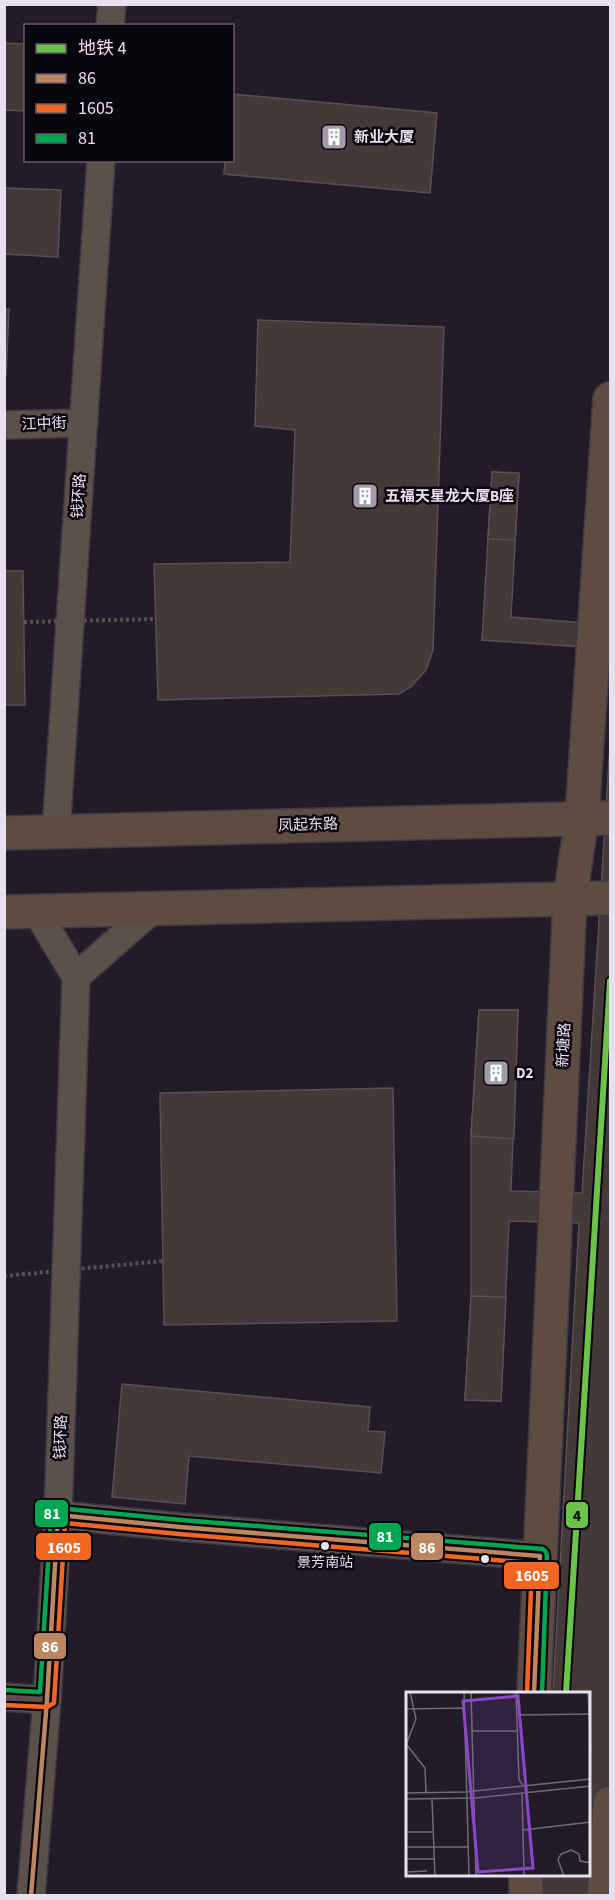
<svg xmlns="http://www.w3.org/2000/svg" width="615" height="1900" font-family="'Source Sans 3','Noto Sans SC',sans-serif">
  <style>
    .building { fill: #443838; stroke: #574f51; stroke-width: 1.5 }
    .lines { fill: none; stroke-linecap: round; stroke-linejoin: round }
    .minor-casing { stroke: #3e3843; stroke-width: 30 }
    .major-casing { stroke: #3e3843; stroke-width: 36 }
    .minor { stroke: #5c504b; stroke-width: 27 }
    .major { stroke: #5e4c42; stroke-width: 33 }
    .path-bridge { stroke: #584e4d; stroke-width: 4; stroke-dasharray: 3 3; stroke-linecap: butt }
    .bus-1-casing { stroke: #0a060e; stroke-width: 9 }
    .bus-2-casing { stroke: #0a060e; stroke-width: 9 }
    .bus-3-casing { stroke: #0a060e; stroke-width: 9 }
    .bus-1 { stroke: #bb8660; stroke-width: 4.5 }
    .bus-2 { stroke: #f26522; stroke-width: 4.5 }
    .bus-3 { stroke: #00a651; stroke-width: 4.5 }
    .metro-1-casing { stroke: #0a060e; stroke-width: 10 }
    .metro-1 { stroke: #6bc349; stroke-width: 6 }
    .bus-dot { fill: #e7e0ef; stroke: #0a060e; stroke-width: 2 }
    .labels { text-anchor: middle; dominant-baseline: central; stroke-width: 5; stroke-linejoin: round; paint-order: stroke }
    .bus-label { font-size: 14px; fill: #e7e0ef; stroke: #0a060e }
    .poi-label { font-size: 15px; font-weight: bold; fill: #e7e0ef; stroke: #0a060e; text-anchor: start }
    .street-label { font-size: 15px; fill: #e7e0ef; stroke: #0a060e }
    .inset-road { fill: none; stroke: #716a78; stroke-width: 1.5 }
    .view { fill: #8b47c6; fill-opacity: 0.15; stroke: #8b47c6; stroke-width: 3 }
    .inset-edge { fill: none; stroke: #e7e0ef; stroke-width: 3 }
    .line-badge { stroke: #0a060e; stroke-width: 2 }
    .badge-label { font-size: 16px; text-anchor: middle; font-weight: bold; fill: #fff }
    .pale-badge-label { font-size: 16px; text-anchor: middle; font-weight: bold; fill: #111 }
  </style>
  <rect width="100%" height="100%" fill="#221c28"/>
  <g class="building">
    <polygon points="4,43 26,44 26,111 4,110"/>
    <polygon points="232,94 437,113 430,193 224,174 225,160 232,160"/>
    <polygon points="4,188 61,190 58,257 4,254"/>
    <polygon points="4,309 9,309 6,375 4,375"/>
    <polygon points="258,320 444,327 433,650 426,670 411,687 399,694 158,700 154,564 290,562 295,430 255,426"/>
    <polygon points="492,472 519,473 511,617 610,625 610,649 482,640"/>
    <polygon points="492,472 519,473 515,540 488,539"/>
    <polygon points="4,571 23,571 25,705 4,705"/>
    <polygon points="610,745 610,1896 542,1896 543,1874 590,1874 590,1693 553,1693 579,1223 509,1221 501,1401 465,1400 471,1296 471,1136 479,1010 518,1010 511,1191 582,1193"/>
    <polygon points="479,1010 518,1010 514,1139 471,1136"/>
    <polygon points="393,1088 397,1321 164,1325 160,1093"/>
    <polygon points="471,1296 506,1297 501,1401 465,1400"/>
    <polygon points="122,1384 370,1407 368,1431 385,1432 381,1473 189,1456 185,1504 112,1497"/>
  </g>
  <g class="lines">
    <defs>
      <g id="minor">
        <polyline points="110,26 112,4"/>
        <polyline points="4,425 84,423"/>
        <polyline points="56,832 101,160"/>
        <polyline points="76,977 153,909"/>
        <polyline points="58,1515 180,1527 540,1556"/>
        <polyline points="4,1697 47,1700"/>
        <polyline points="31,1896 47,1700 58,1515 76,977 37,912"/>
      </g>
      <g id="major">
        <polyline points="4,833 610,818"/>
        <polyline points="4,912 610,898"/>
        <polyline points="534,1693 570,898 582,817 610,399"/>
        <polyline points="526,1896 526,1874"/>
        <polyline points="604,1896 610,1803"/>
      </g>
    </defs>
    <use href="#minor" class="minor-casing"/>
    <use href="#major" class="major-casing"/>
    <use href="#minor" class="minor"/>
    <use href="#major" class="major"/>
    <g class="path-bridge">
      <polyline points="24,622 155,619"/>
      <polyline points="4,1276 163,1261"/>
    </g>
    <defs>
      <polyline id="bus-1" points="31,1896 47,1700 58,1515 180,1527 540,1556 534,1693"/>
      <polyline id="bus-2" points="4,1705 47,1707 54,1703 65,1523 179,1534 532,1563 527,1693"/>
      <polyline id="bus-3" points="5,1690 40,1692 51,1515 53,1510 58,1508 181,1520 543,1549 546,1552 547,1556 542,1693"/>
    </defs>
    <use href="#bus-1" class="bus-1-casing"/>
    <use href="#bus-2" class="bus-2-casing"/>
    <use href="#bus-3" class="bus-3-casing"/>
    <use href="#bus-1" class="bus-1"/>
    <use href="#bus-2" class="bus-2"/>
    <use href="#bus-3" class="bus-3"/>
    <defs>
      <polyline id="metro-1" points="566,1693 610,981"/>
    </defs>
    <use href="#metro-1" class="metro-1-casing"/>
    <use href="#metro-1" class="metro-1"/>
  </g>
  <defs>
    <symbol id="building-square" viewBox="-11 -11 22 22"><rect x="-9" y="-9" width="18" height="18" rx="4" fill="#a29ba9" stroke="#0a060e"/><path d="M-4-6H4V6H1V3H-1V6H-4ZM-2.5-4.3h1.7v1.8h-1.7ZM.8-4.3h1.7v1.8H.8ZM-2.5-1h1.7V.8h-1.7ZM.8-1h1.7V.8H.8Z" fill="#fff"/></symbol>
  </defs>
  <g fill-rule="evenodd">
    <use href="#building-square" x="319" y="122" width="30" height="30"/>
    <use href="#building-square" x="350" y="481" width="30" height="30"/>
    <use href="#building-square" x="481" y="1058" width="30" height="30"/>
  </g>
  <g class="bus-dot">
    <circle cx="325" cy="1546" r="5"/>
    <circle cx="485" cy="1559" r="5"/>
  </g>
  <g class="labels">
    <g class="bus-label">
      <text x="325" y="1563">景芳南站</text>
    </g>
    <g class="poi-label">
      <text x="354" y="137">新业大厦</text>
      <text x="385" y="496">五福天星龙大厦B座</text>
      <text x="516" y="1073">D2</text>
    </g>
    <g class="street-label">
      <text transform="translate(44 424) rotate(-2)">江中街</text>
      <text transform="translate(79 496) rotate(-86)">钱环路</text>
      <text transform="translate(308 825) rotate(-2)">凤起东路</text>
      <text transform="translate(564 1045) rotate(-87)">新塘路</text>
      <text transform="translate(61 1437) rotate(-88)">钱环路</text>
    </g>
  </g>
  <g transform="translate(406 1692)">
    <rect width="184" height="184" fill="#221c28"/>
    <path class="inset-road" d="M58,0L63,184M65,0L70,184M110,0L113,88L117,93M182,0L185,61M0,17L58,16M110,23L185,22M67,39H110M0,52L19,76L20,100M0,53L10,27L4,0M0,101L59,100L185,87M116,101L118,184M0,107L69,106L185,94M26,107L29,184M117,138L185,130M0,140H27M0,155H28M28,155H62M0,167H28M0,180L21,179M158,184L152,168L155,162L165,158L173,162L174,169L185,171"/>
    <path class="view" d="M112,4L127,176L72,180L57,9Z"/>
    <rect width="184" height="184" class="inset-edge"/>
  </g>
  <g class="line-badge">
    <rect x="34" y="1499" width="35" height="29" rx="6" fill="#00a651"/>
    <rect x="565" y="1501" width="24" height="28" rx="6" fill="#6bc349"/>
    <rect x="368" y="1522" width="34" height="29" rx="6" fill="#00a651"/>
    <rect x="35" y="1532" width="57" height="29" rx="6" fill="#f26522"/>
    <rect x="410" y="1532" width="34" height="29" rx="6" fill="#bb8660"/>
    <rect x="503" y="1561" width="57" height="29" rx="6" fill="#f26522"/>
    <rect x="33" y="1632" width="34" height="28" rx="6" fill="#bb8660"/>
  </g>
  <g class="badge-label">
    <text x="52" y="1519">81</text>
    <text x="385" y="1542">81</text>
    <text x="64" y="1553">1605</text>
    <text x="427" y="1553">86</text>
    <text x="532" y="1581">1605</text>
    <text x="50" y="1652">86</text>
  </g>
  <g class="pale-badge-label">
    <text x="577" y="1521">4</text>
  </g>
  <rect width="615" height="1900" fill="none" stroke="#e7e0ef" stroke-width="12"/>
  <rect x="24" y="24" width="210" height="138" fill="#0a060e" stroke="#625d68" stroke-width="1.5"/>
  <rect x="36" y="44" width="30" height="9" fill="#6bc349" stroke="#625d68" stroke-width="1.5"/>
  <text x="78" y="54" font-size="18" fill="#e7e0ef">地铁 4</text>
  <rect x="36" y="74" width="30" height="9" fill="#bb8660" stroke="#625d68" stroke-width="1.5"/>
  <text x="78" y="84" font-size="18" fill="#e7e0ef">86</text>
  <rect x="36" y="104" width="30" height="9" fill="#f26522" stroke="#625d68" stroke-width="1.5"/>
  <text x="78" y="114" font-size="18" fill="#e7e0ef">1605</text>
  <rect x="36" y="134" width="30" height="9" fill="#00a651" stroke="#625d68" stroke-width="1.5"/>
  <text x="78" y="144" font-size="18" fill="#e7e0ef">81</text>
</svg>
